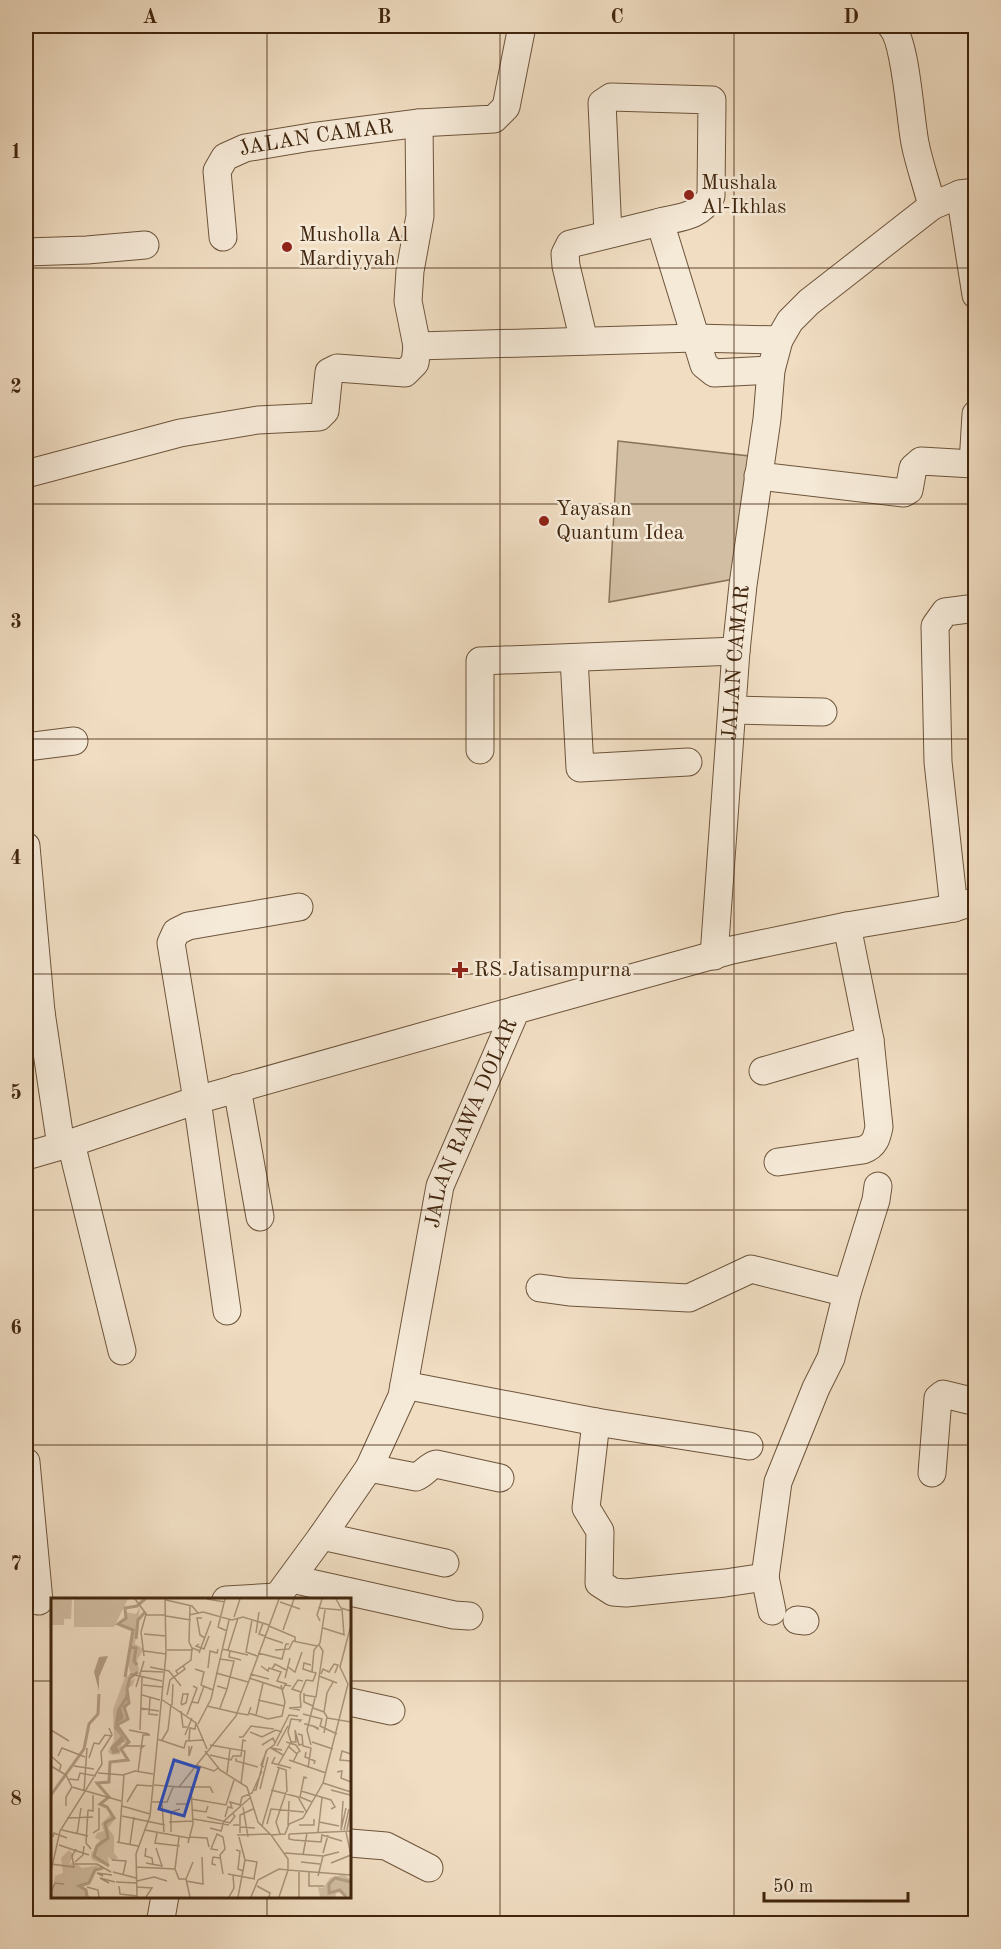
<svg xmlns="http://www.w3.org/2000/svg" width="1001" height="1949" font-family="'Old Standard TT',serif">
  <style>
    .green { fill: #d2bea3; stroke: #8a7258; stroke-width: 1.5 }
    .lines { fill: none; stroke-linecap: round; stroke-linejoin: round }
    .minor-casing { stroke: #6d543b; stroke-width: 29 }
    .minor { stroke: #f5e9d7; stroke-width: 27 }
    .grid { fill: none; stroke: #41260e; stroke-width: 1.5; stroke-opacity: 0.55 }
    .poi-dot { fill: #8f2418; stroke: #f5e9d7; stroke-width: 2 }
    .labels { text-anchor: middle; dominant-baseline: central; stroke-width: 5; stroke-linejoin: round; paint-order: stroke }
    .street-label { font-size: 21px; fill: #41260e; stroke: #f5e9d7 }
    .poi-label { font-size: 21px; fill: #41260e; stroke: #f5e9d7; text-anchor: start }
    .inset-river { fill: none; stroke: #b49f85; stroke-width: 3 }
    .inset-road { fill: none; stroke: #aa947a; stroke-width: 1.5 }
    .view { fill: #1d4ed8; fill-opacity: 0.15; stroke: #1d4ed8; stroke-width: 3 }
    .inset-edge { fill: none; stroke: #41260e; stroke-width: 3 }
    .neatline { fill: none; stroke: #41260e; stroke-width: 2 }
    .grid-label { font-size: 20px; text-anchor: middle; font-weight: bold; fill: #41260e }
  </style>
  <rect width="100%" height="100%" fill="#f0ddc2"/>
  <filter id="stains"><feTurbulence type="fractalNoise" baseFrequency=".00333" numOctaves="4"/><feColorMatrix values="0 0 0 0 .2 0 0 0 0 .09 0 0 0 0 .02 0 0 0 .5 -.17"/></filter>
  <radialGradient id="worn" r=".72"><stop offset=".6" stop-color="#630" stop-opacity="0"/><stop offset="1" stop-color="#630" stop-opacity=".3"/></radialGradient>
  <polygon class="green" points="618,441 749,456 734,579 609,602"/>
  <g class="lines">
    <defs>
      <g id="minor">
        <path d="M891,26C906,41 910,118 915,143C919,164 927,185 932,206"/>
        <polyline points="419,123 420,216 410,271 408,301 417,346 695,338 779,340"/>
        <polyline points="960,194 976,295"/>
        <path d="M608,234L602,103L611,97L712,100L711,196C700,217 681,217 660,222L704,365L714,373L771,370"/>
        <path id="s1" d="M223,237L217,171L225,157L245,148L311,137L419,123L494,119L506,107L522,26"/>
        <polyline points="26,252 87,250 145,245"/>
        <polyline points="584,341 566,266 565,254 570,244 660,222"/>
        <polyline points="26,474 180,433 258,420 319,417 325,411 329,372 337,368 405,373 415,363 417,346"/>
        <polyline points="758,476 904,493 909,490 913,468 921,461 973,464 976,414"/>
        <polyline points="574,658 580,768 688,762"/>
        <polyline points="733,710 823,712"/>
        <polyline points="26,747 74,741"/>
        <polyline points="480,750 480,661 736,651"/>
        <polyline points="26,846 41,1012"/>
        <polyline points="954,908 938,762 935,626 945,612 976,608"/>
        <path id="s2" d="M714,956L736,651L743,585L767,419L771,370L779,340L790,321L809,302L932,206L960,194L976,192"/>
        <polyline points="26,1015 41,1012 61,1146"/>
        <polyline points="763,1071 870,1040"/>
        <polyline points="237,1088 260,1217"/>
        <polyline points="71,1143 122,1351"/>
        <polyline points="26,1156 71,1143 197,1100 516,1010"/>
        <path d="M778,1162L863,1150C875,1146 877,1137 879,1127L870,1040L847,926"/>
        <polyline points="540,1288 569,1292 689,1298 751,1269 847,1293"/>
        <polyline points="227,1311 197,1100 171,943 176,932 188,926 299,907"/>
        <polyline points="404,1385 596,1422 749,1446"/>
        <polyline points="596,1422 586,1508 600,1531 599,1583 613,1592 626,1593 725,1583 765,1577"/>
        <polyline points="26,1462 39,1601"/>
        <path d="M369,1468L416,1477C424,1474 428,1466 436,1464L500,1478"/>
        <polyline points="932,1473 938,1398 943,1394 976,1402"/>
        <polyline points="322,1536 445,1563"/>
        <polyline points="292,1579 454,1615 469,1616"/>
        <polyline points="226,1600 276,1597"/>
        <path id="s3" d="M275,1600L322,1536L369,1468L402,1396L440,1186L516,1010L732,950L847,926L954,908L976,901"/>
        <polyline points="772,1611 765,1577 778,1482 816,1388 831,1358 847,1293 876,1200 878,1186"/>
        <polyline points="797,1620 805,1621"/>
        <polyline points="350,1702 391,1711"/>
        <polyline points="350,1843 386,1846 429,1868"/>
        <polyline points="160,1924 165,1896"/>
      </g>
    </defs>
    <use href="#minor" class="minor-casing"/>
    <use href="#minor" class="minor"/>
  </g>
  <path class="grid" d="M267,26V1600M500,26V1924M734,26V1924M26,268H976M26,504H976M26,739H976M26,974H976M26,1210H976M26,1445H976M26,1681H52M350,1681H976M267,1896V1924"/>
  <g class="poi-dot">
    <circle cx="689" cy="195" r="6"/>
    <circle cx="287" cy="247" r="6"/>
    <circle cx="544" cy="521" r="6"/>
    <path d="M457 961h6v6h6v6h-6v6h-6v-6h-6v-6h6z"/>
  </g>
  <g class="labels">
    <g class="street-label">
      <text stroke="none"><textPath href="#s1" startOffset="176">JALAN CAMAR</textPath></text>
      <text stroke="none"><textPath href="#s2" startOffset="294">JALAN CAMAR</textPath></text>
      <text stroke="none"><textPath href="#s3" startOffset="524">JALAN RAWA DOLAR</textPath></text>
    </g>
    <g class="poi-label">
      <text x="701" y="183">Mushala<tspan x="701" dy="24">Al-Ikhlas</tspan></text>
      <text x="299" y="235">Musholla Al<tspan x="299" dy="24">Mardiyyah</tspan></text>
      <text x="556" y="509">Yayasan<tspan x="556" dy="24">Quantum Idea</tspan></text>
      <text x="474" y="970">RS Jatisampurna</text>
    </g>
  </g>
  <g transform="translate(51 1598)">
    <rect width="300" height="300" fill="#f0ddc2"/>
    <path d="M0,1H21L20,21H13V27H0ZM23,1H77L63,29H23ZM89,9L84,46L93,51L86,62L88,72L79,80V84L84,80L82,87L76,91L78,105L73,114L76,121L66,128L77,145H71L69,156L61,157L57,154L63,142L62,112L74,79L80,76L77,67L82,31L68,26L75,20L73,14L85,16ZM61,215L65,220L57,230L63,238V255L67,260L61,263L57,258L58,267L52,266L41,262L40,256L49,242L44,240L46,235L53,233L50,226ZM18,252L23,257L18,266L23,264L31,270L48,267L40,284L30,286L39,299H0L4,278L12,275L10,260ZM293,276L300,282V299L286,294L284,299H269L267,289L272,290L279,280Z" fill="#d2bea3"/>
    <path d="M57,58L48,79V93L43,74L48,59ZM78,79L76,102L70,110L73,120L64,127L74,142L66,149L69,154L62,156L59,150L70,138L63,130L66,112L74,99Z" fill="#b49f85"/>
    <path class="inset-river" d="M85,41L87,22L94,14M79,49L85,50L83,63L86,67M74,79L82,32L67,26L75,20L74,10L86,8L94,1M0,197L33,151L38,126L47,116L48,96M58,268L43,258L46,248L57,240L54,225L63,220L56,209L49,206L58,199L46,185L58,184L59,164L77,162L70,151L78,144L66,127L77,121L73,109L78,105L76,91L79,80L87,74M36,299L35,292L28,288L38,285L44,272L52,270M295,299L289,292L278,295V286L284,280L300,284"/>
    <path class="inset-road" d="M84,1L96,17H114M156,1L174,4M174,1L167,29L176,33M285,1L290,10L300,13M115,2L141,8L147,15M229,4L249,11M139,8L138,44L141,50L149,53M267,10L290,12M291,11L293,37M138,17L152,14L181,22L192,19L218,27M115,18L140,22M183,19L189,1M151,20H146L149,37L154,40M201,22L195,54L206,58M269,23L266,17L271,1M212,25L208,36L214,38M218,28L244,39V43M272,30L294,37M232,32L243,1M205,35L208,14M93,36L115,38M214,39L232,45M148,46L145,48L153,51L158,38M171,51L197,57M116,52H142M177,52L187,20M224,52L238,51L242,43L266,48M93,53L115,56M179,53L178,59L190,62M148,55L160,23M207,55L231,61L235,46H238M93,58L90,34L95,16M169,61L183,63L176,91M260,67L253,65L252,71L261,74M210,68L217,73L218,70L230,74L226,83L236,86M99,69L118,73L130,88M237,69L244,74L251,54M157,70L159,53L166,55L167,51M144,71L153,74L150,87L162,92M221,71L224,66L235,72M90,73L112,74M165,75L197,84M79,76L111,83M127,76L125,73L140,62L141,50M199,76L218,81M270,76L272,71L278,74L283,66L287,67L284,75M268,78L286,85M198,80L232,91L234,87L240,88M234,80L239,60M255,82L262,83L265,75L261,74L263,52L269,45L274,12M92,87L111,89M166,88L176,91L169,110M85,89L93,63M250,94L241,91L247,82L252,83M253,95V104L262,108M91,97L109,102M116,97L119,82L134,71L132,68M253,97L265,99L272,53L268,47M99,100L98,116L107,117M110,101L145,125L156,151M207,102L233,108M141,104L147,105L153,88M130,106L132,96H137L135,105L130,107M121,107L122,86M156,108L186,115M89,110L108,113M262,110L273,114L276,95L282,84M249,112L238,110L250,109L249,97L255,82M130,113L132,129H136M186,115L197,117L200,109M197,115L217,121L231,118L234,104L230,87M252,116L271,121L269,128L286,136M136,117L146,90L142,88M205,117L212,85M276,120L300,124M147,126L160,101L178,22M253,126H255L257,127L262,128L267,130V131L262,128M0,132L18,143M78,132L98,136M89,132L91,79M244,132L245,144H240L237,134L240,121L250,122L248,124M244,132L248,147L252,146M199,134L211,139L225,132L231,134M273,135L276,119L273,114M247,136L251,137L252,148L260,150L257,170M134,137L141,120M188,139H192L200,128L223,131M106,141L133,150L135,143L153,142M111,142L117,132L120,106M138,142L139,130L144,131L145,125M235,144L245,147L249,153L246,155M261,144L282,151M159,147L194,153L190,186M211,147L222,140L224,145M260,147L256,132L264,100M75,148H93L89,151M138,148V158L141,148M226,148L237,128M237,148L246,156L242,164M231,152L220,150L232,157M154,153L169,172L196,189L207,224L220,237M255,154L254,159L264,163L263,166M300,156L291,153L289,162L300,163M159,157L180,162L182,158H190L192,142L195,143M0,158L10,167L8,174M7,158L11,150L34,159M224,159L221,165L240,170M38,160L43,145L48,146L54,137L61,138M185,160V163L207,169M238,162L275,175M145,167L163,173L167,170M227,167L239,146M0,168L15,177L21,189L70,203M23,168L43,171M213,169L210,167L216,152L223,147L238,117L247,118M226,169L235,172L236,194M87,174L92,137H99M286,174L291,173L290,180L300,184M47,175L72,177L84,173L102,176M176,175L179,151M256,180L253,179L249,199L261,204M17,181L27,182L29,175L45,178M272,185L300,194L299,197M103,187L128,189L185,118L228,1M128,189H159L162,195M209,191L217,159M202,192H205L215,153M220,192L247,199L256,215M280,192L299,197M33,193L36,150M250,193L280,202L284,209L280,211M141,201L175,207L183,182M76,204L86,187L102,188M101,204H116L122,189M111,206L113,234M125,206H137L140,193M15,208V199L21,189M71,208L99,216M192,209L197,239M37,212L35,245L40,251M37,212L42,213V197M142,212L155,214L157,208M71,218L114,227M156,219L179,225L184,218L181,215M174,219L177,209L181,210L179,204L189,207L191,199L201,195L211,173M16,220L42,219M142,221L178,227M118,224L142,223M268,224L288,228M216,226L220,211L253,214M182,227H189V217L202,211M237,227L238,203M248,227H263V221M211,228L228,170M159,230L170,233L173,223L200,199M11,232L37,238M94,232L138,240M290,232L292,203M290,232L295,210M293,232L298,211M296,232L300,212M120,234V214L129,211M267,234L271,200M42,235L48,231V210M106,235L104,245L129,248M189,235V229L204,230M26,236L30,210M229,236L225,224L235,194M238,236V241L243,242L270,244L271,237L291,243M238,236L300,233M186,237L219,236M2,239L3,235L16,240M128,239L124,271L128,281H135L139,299M138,239L156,240L158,249M188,239L194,262L206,264L203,280M66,244L87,248M68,244L73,177M137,245L142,226L140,189M79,246L83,219M8,247L38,257M95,250L94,258L101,260L102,267M167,252L160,251L166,236L172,239L174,251L169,257L172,276M185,252L189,253L187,271L192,273M234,255L272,258L288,254M272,255L277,237M252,257L256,235M61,262L75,263L72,277M24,264L32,257L33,248M250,264L269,266M95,265L111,268L105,250M280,265L300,257L295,234M0,266L23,269L21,258L25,251M24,266H46L60,274M165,267L161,266L162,259L169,260M85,269L124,271M0,273L9,233L51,166L50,154L61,137L58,130M62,274L85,280M248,274V299M258,274V288H273M177,276L204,281M52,278L46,275L61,277M267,278L272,258M135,281L142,264M86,283L103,279L116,283M135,283L152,286L151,259M65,284L86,285M58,285L49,280L64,284M68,288L69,296L86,298M206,288L219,295L218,299M36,289L47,292L48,299M86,289L101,290L95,299M0,294L4,285L13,286M86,299L85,256L99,218L115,56L114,1M178,299L183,290L182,277M187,299L194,262M200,299L207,282L228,271L237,272V261L220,237L234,236L238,226L252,220L272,185L297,86L289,69L300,27M228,299L237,272L300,277"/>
    <path class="view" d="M123,162L148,170L133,218L108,211Z"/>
    <rect width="300" height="300" class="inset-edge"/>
  </g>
  <rect width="1001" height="1949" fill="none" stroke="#f0ddc2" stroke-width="66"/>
  <path d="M764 1892v9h144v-9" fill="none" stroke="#41260e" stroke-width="3"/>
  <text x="773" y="1892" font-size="18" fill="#41260e" stroke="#f5e9d7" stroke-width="4.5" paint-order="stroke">50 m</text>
  <rect x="33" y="33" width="935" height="1883" class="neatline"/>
  <g class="grid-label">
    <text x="150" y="23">A</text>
    <text x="384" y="23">B</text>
    <text x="617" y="23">C</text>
    <text x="851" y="23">D</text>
    <text x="16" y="158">1</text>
    <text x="16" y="393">2</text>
    <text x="16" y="628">3</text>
    <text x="16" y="864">4</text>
    <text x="16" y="1099">5</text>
    <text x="16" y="1334">6</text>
    <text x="16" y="1570">7</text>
    <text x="16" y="1805">8</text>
  </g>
  <rect width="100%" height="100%" filter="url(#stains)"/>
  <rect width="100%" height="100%" fill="url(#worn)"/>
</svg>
